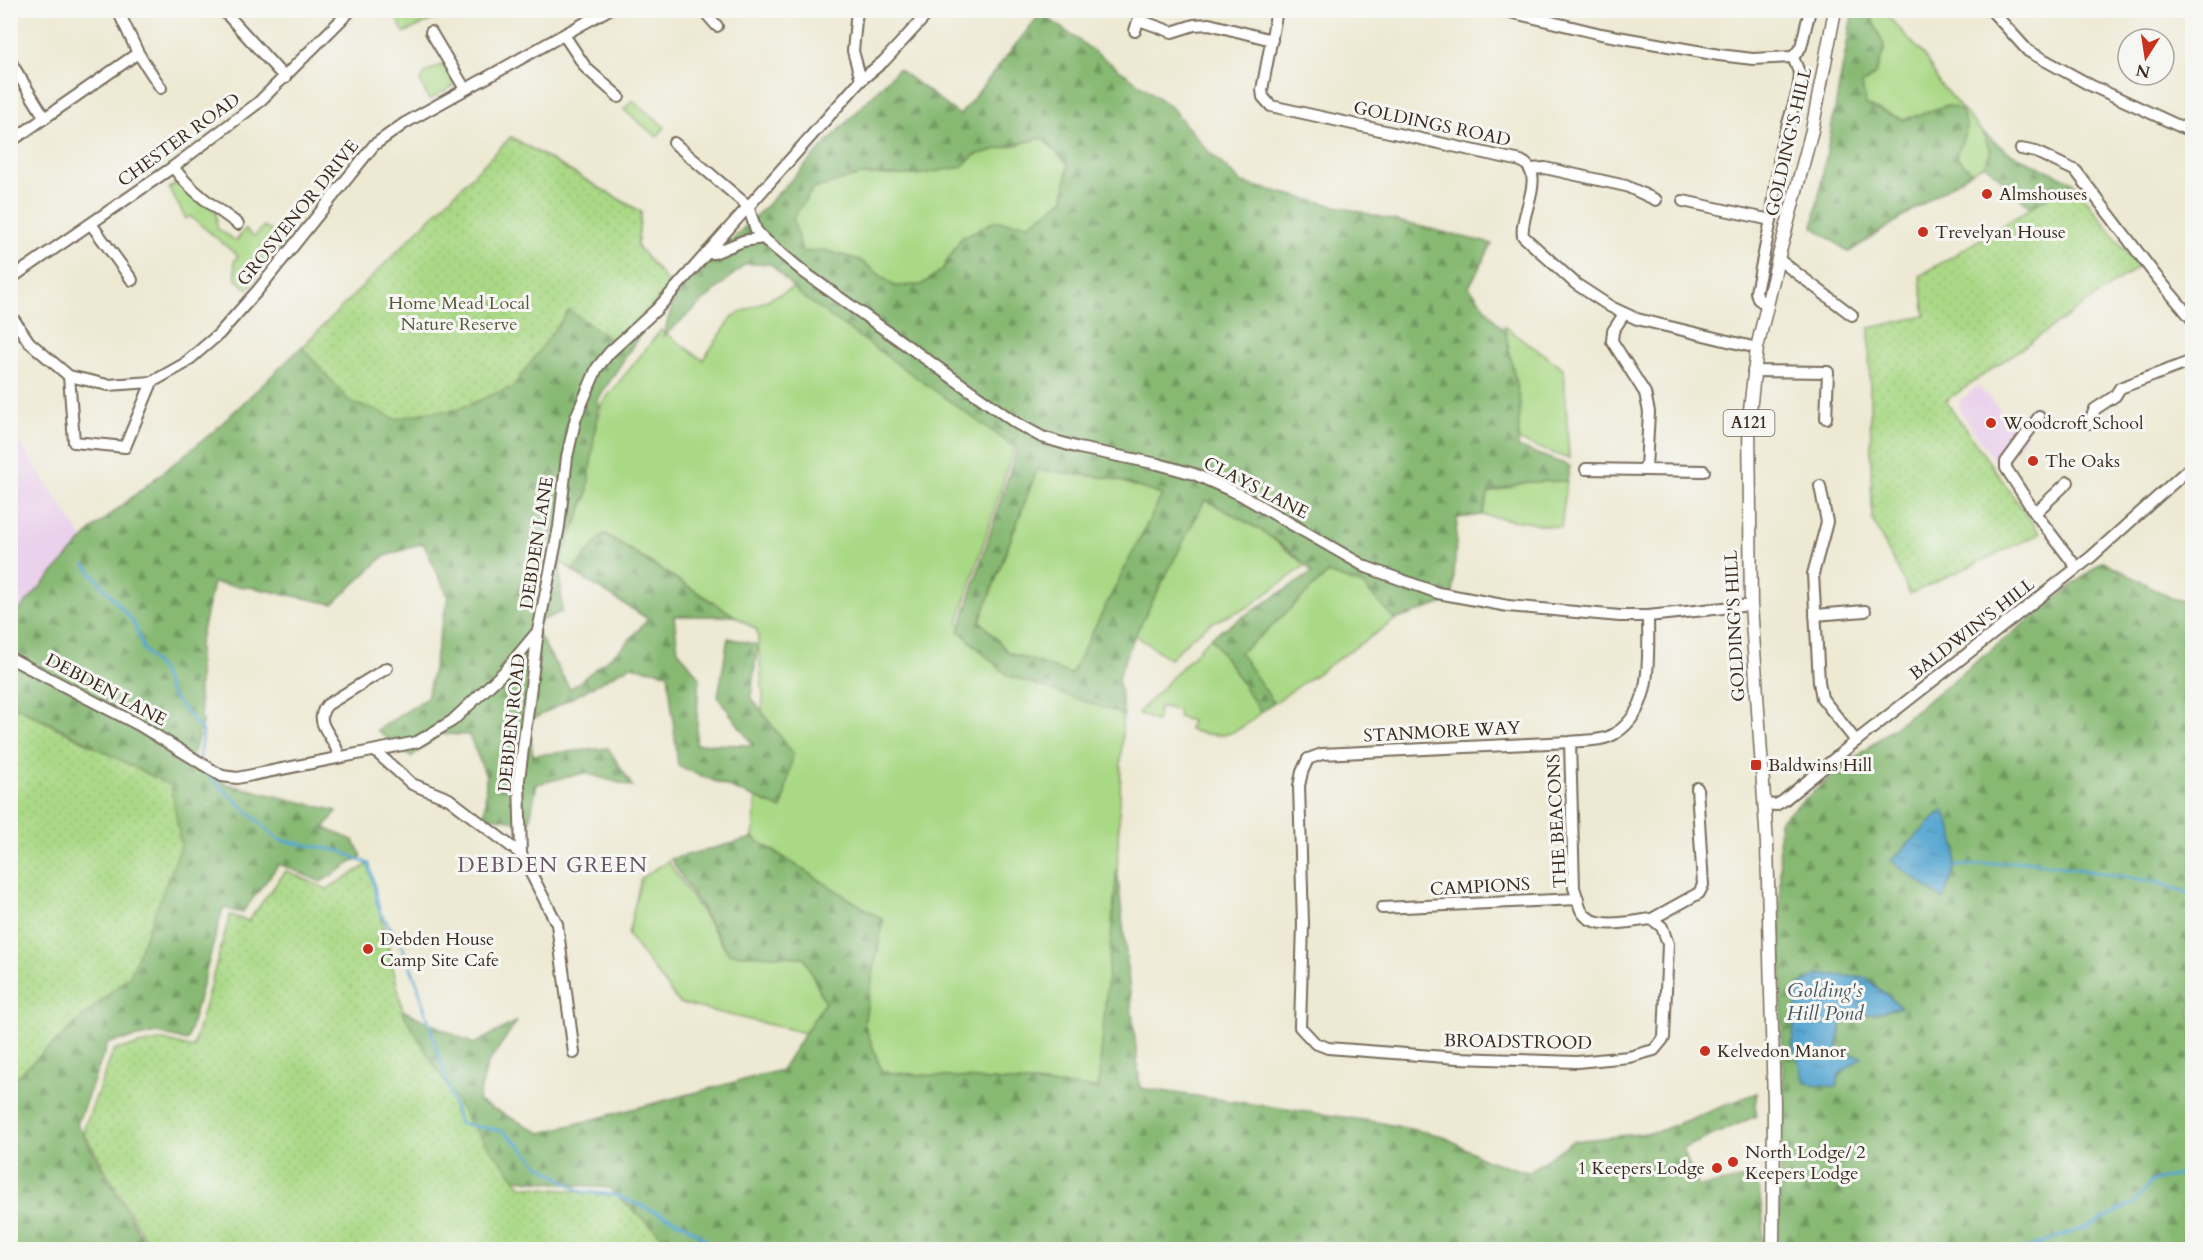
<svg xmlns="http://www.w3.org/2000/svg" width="2203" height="1260" font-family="Cardo,serif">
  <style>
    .built { fill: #ead1ec }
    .grass { fill: #aad986; stroke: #728252; stroke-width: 1.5 }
    .forest { fill: url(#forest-firs); stroke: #617248; stroke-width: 1.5; fill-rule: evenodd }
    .park { fill: url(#park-dots); stroke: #728252; stroke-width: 1.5 }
    .water { fill: url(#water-ripples); stroke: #4a6878; stroke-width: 1.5 }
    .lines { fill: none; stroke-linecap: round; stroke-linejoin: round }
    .stream { stroke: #58a7d2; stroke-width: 3 }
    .minor-casing { stroke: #796d5d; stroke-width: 14 }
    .major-casing { stroke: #796d5d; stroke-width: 15 }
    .minor { stroke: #fff; stroke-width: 10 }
    .major { stroke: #fff; stroke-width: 12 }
    .poi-dot { fill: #c8321e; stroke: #f6f6f2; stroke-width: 2 }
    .labels { text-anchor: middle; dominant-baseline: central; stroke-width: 6; stroke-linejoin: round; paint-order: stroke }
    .shield { fill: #f6f6f2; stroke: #73675e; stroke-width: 1.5 }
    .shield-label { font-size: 16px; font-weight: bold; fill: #3b2a1e }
    .street-label { font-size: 18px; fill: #3b2a1e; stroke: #f6f6f2 }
    .poi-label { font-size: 18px; fill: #3b2a1e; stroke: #f6f6f2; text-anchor: start }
    .park-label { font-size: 18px; fill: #575638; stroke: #f6f6f2 }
    .water-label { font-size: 20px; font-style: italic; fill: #45565d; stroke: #f6f6f2 }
    .quarter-label { font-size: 21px; letter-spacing: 1.5px; fill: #655566; stroke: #f6f6f2 }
  </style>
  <defs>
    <pattern id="forest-firs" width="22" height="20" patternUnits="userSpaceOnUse" patternTransform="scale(1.5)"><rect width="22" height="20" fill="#87b973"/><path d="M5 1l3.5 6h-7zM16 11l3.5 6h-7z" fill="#70975e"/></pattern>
    <pattern id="park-dots" width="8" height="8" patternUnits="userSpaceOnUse" patternTransform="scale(1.5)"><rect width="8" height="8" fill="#aad986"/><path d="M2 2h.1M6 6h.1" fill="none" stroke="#93ba73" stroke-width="1.8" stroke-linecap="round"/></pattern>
    <pattern id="water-ripples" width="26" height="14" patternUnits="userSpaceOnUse" patternTransform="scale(1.5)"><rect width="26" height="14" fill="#58a7d2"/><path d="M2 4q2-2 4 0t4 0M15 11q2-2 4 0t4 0" fill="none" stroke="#4a88aa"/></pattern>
  </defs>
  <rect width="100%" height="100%" fill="#f6f6f2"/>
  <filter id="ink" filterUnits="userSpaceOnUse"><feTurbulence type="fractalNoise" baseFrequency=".0167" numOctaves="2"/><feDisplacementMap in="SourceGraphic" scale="12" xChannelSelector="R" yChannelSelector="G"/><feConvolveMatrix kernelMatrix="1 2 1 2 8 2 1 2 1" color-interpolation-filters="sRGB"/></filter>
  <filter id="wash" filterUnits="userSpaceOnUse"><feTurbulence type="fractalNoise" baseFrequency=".008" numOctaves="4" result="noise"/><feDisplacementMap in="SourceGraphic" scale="24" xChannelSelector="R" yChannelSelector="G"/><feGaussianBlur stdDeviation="1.35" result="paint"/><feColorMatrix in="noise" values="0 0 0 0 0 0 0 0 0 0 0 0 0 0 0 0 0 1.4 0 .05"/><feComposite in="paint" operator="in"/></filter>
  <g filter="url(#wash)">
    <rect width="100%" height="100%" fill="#ede9d3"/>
    <g class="built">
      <polygon points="1978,386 2026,437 1999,467 1959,410 1960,400"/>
      <polygon points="10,428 84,540 11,619 10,619"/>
    </g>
    <g class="grass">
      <polygon points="393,11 433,11 430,13 434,19 404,33"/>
      <polygon points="1869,11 1883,11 1924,55 1940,84 1981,131 1991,151 1985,164 1972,172 1956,157 1967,127 1947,105 1904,120 1866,105 1862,85 1875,74 1885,48"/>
      <polygon points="444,64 457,84 429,100 420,81 426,72"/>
      <polygon points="632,100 665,127 657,137 624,110"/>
      <polygon points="1042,138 1068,164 1064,199 1030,224 995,221 961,238 942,270 921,285 894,286 860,260 824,250 802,252 792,218 813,189 860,175 916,175 961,167 975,155"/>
      <polygon points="180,181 216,211 217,228 236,241 245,229 254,237 264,226 286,242 248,289 236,280 234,262 238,256 190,216 186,219 169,188"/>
      <polygon points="797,286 1016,442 958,623 1006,667 1123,708 1117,875 1099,1088 882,1072 864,1023 883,920 753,838 763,696 757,630 606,534 574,571 560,562 602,403 661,330 703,360 733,316"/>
      <polygon points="1504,326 1564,369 1569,459 1517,440 1518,396"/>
      <polygon points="1037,469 1111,478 1162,495 1071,675 1008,652 980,621"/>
      <polygon points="1567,481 1561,528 1482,515 1489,493 1527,482"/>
      <polygon points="1205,499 1260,529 1306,565 1248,607 1211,623 1189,640 1170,659 1135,635"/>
      <polygon points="1328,573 1363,585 1395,620 1274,703 1239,654 1270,628"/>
      <path d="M1211,637L1261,712C1232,737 1226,739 1189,730L1191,721L1178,717L1179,711L1160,706L1156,722L1138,713Z"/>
      <polygon points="668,861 729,954 804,957 825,1002 805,1033 679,1003 628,935 641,878"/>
    </g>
    <g class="forest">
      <polygon points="1853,11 1869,11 1885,48 1875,74 1862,85 1866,105 1904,120 1947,105 1961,110 1967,127 1956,157 1972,172 1849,252 1813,227"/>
      <path d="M1041,13L1171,107L1205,148L1242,183L1492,244L1469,287L1506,334L1520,403L1518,447L1570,466L1567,481L1527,482L1489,492L1482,515L1457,518L1453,600L1395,620L1363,585L1328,573L1270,628L1240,653L1274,703L1261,712L1211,637L1312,573C1290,543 1238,517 1205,500L1135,635L1118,678L1124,715L1007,675L959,631L1017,449L799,294L771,264H745L663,337L675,296L768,204L898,69L960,115ZM1042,138L1068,164L1064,199L1030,224L995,221L961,238L942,270L921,285L894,286L860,260L824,250L802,252L793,218L813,189L860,175H916L961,167L975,155ZM1037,470L1111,478L1162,495L1071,674L1008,652L980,621Z"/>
      <polygon points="1981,131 2008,152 2073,182 2031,208 1985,164 1991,151"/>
      <polygon points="511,137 641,212 637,246 671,286 599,398 587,496 560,564 562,612 532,624 570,689 624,646 648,619 572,571 604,534 735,616 674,616 678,650 699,677 696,744 753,745 718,697 728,638 758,645 751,697 793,754 782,809 678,766 668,673 630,666 528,722 533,755 608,748 633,787 585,773 537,784 529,823 485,816 486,776 469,735 439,734 411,757 377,730 427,698 448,596 423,543 383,557 333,604 255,588 213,583 199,644 199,694 202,723 192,759 227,784 337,811 324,828 353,840 362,856 321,882 279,864 242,913 223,908 187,1041 158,1033 108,1043 77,1124 148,1249 11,1249 11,1081 130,975 93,745 11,704 10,620 94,528 214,431 339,311 480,171"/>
      <path d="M2103,561L2171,598L2192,603V1249L1778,1250L1783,1092L1779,821L1814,791ZM1821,974L1866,978L1901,1007L1842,1021L1837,1052Z"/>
      <polygon points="753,838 883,920 864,1023 882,1072 1098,1088 1117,868 1140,1088 1377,1122 1443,1136 1486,1160 1528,1172 1573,1141 1657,1132 1756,1093 1756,1116 1682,1149 1699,1187 1757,1176 1763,1218 1763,1249 723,1250 689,1238 676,1249 609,1188 515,1179 411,1194 398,1008 474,1044 517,1021 487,1065 478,1101 541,1133 781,1070 825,1002 804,957 729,954 671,859"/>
    </g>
    <g class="park">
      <polygon points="511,137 641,212 637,246 671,286 618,344 569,310 512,388 501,391 456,410 427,412 395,419 374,409 351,403 302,347"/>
      <polygon points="2073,182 2138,267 1946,401 2040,534 1910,594 1872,519 1869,328 1925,316 1920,276"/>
      <polygon points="10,704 171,786 181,846 130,975 11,1081"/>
      <polygon points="369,864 404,1015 469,1122 521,1186 616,1195 661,1235 708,1249 151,1249 83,1131 114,1050 164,1040 193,1048 230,915 248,921 286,871 327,889"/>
    </g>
    <g class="water">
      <path d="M1944,809C1961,852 1960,858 1943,899L1891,861Z"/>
      <polygon points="1821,974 1866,978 1901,1007 1842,1021 1837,1051 1863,1057 1840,1073 1837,1087 1805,1083 1792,1044 1799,985"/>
    </g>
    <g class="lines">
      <g class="stream">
        <polyline points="85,565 134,623 144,650 161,671 170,693 203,732 199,759"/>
        <polyline points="202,770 279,840 340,851 369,864 380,913 402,946 417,983 459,1123 502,1131 521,1146 539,1165 582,1192 616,1195 684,1224 719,1250"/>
        <polyline points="1956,866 2027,861 2156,882 2192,894"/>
        <polyline points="2021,1250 2087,1227 2135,1203 2151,1182 2192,1170"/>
      </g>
    </g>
  </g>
  <g filter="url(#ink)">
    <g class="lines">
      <defs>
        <g id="minor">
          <polyline points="223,10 285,78"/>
          <polyline points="703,10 717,26"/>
          <polyline points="857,10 853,51 861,80"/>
          <path d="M1277,10L1262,90L1263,97L1271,106L1521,161C1548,174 1519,214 1523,236L1576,284L1611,307L1637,319L1757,348"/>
          <polyline points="1502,10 1601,34 1719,55 1753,59 1793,57"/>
          <polyline points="1991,10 2028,51 2090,85 2192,132"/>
          <polyline points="121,17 138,53 161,88"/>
          <polyline points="1139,20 1172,32 1194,25 1209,24 1272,40"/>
          <polyline points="1135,31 1141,10"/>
          <polyline points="431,32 465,89"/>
          <polyline points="564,35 586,68 619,97"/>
          <polyline points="10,61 45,118"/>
          <polyline points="10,142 138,53"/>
          <polyline points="674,143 748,206 756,230 763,238 805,273 1016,423 1042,437 1079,448 1158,464 1194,474 1241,495 1366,567 1438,593 1508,606 1620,616 1648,616 1751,605"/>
          <polyline points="2021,149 2036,152 2076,171 2156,276 2192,319"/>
          <path d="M173,167C191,191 214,207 238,224"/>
          <polyline points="1531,169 1545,168 1626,186 1656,200"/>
          <polyline points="1683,201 1771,220"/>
          <polyline points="91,224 132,280"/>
          <polyline points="707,253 714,253 743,241 763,238"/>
          <polyline points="1778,259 1852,315"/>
          <polyline points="10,279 173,167 258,103 351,10"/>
          <polyline points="1767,305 1758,299 1756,292 1771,220 1781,147 1798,90 1800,75 1793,57 1801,47 1810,10"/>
          <polyline points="10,314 29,342 69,376 108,385 152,382 184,364 219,334 258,290 374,145 405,123 608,10"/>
          <polyline points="1624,314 1613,331 1612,341 1645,393 1649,412 1646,468"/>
          <polyline points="1753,371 1828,372 1826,418"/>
          <polyline points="69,376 74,442 125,447 152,382"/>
          <polyline points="2039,417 2006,462 2006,468 2035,513 2077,568"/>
          <polyline points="2089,423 2095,409 2115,396 2120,388 2192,361"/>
          <polyline points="1586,469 1704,471"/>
          <polyline points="1820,486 1827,522 1813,574 1819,682 1822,698 1856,741"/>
          <polyline points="2035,513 2068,482"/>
          <polyline points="1815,615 1865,611"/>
          <polyline points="10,658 139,725 222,776 237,778 417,742 452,721 504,672 538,631 559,527 567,457 576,417 597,368 610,352 657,309 861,80 884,61 931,10"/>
          <path d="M1570,742L1574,888C1577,895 1578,904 1581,910C1592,932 1632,921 1652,919L1662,927L1668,944L1664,1038L1654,1050L1629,1057L1577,1062L1458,1058L1328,1048L1315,1043L1300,1027L1303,924L1299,786L1302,772L1308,759L1322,754L1570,742C1584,740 1603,742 1616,733C1654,708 1648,655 1648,616"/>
          <polyline points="375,751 412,784 449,799 521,854 557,924 574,1053"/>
          <path d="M339,757C336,736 311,724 327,705L387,668"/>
          <polyline points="1764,804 1776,805 1783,801 1856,741 2091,557 2192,466"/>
          <polyline points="521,854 519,780 538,631"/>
          <polyline points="1382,908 1578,899"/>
          <polyline points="1652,919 1699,893 1703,885 1697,788"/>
        </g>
        <polyline id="major" points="1773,1250 1774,1104 1767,844 1751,605 1749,419 1757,348 1778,259 1812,130 1835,10"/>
      </defs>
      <use href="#minor" class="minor-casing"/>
      <use href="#major" class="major-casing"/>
      <use href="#minor" class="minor"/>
      <use href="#major" class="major"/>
    </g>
  </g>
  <g class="poi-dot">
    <circle cx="1987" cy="194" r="6"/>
    <circle cx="1923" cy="232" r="6"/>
    <circle cx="1991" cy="423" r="6"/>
    <circle cx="2033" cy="461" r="6"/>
    <rect x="1750" y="759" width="12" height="12" rx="3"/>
    <circle cx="368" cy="949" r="6"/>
    <circle cx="1705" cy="1051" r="6"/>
    <circle cx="1733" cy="1162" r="6"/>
    <circle cx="1717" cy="1168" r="6"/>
  </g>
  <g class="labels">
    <rect class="shield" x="1723.5" y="410" width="51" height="26" rx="4.5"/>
    <g class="shield-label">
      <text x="1749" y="423">A121</text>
    </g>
    <g class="street-label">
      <text transform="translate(1432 124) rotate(12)">GOLDINGS ROAD</text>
      <text transform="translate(179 140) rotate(-36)">CHESTER ROAD</text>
      <text transform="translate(1789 142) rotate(-77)">GOLDING'S HILL</text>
      <text transform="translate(298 213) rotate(-51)">GROSVENOR DRIVE</text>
      <text transform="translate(1256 488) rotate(27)">CLAYS LANE</text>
      <text transform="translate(537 543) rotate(-81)">DEBDEN LANE</text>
      <text transform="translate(1735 626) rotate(-93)">GOLDING'S HILL</text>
      <text transform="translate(1972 629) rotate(-38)">BALDWIN'S HILL</text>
      <text transform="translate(106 690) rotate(28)">DEBDEN LANE</text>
      <text transform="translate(512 723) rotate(-84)">DEBDEN ROAD</text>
      <text transform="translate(1442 732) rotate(-3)">STANMORE WAY</text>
      <text transform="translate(1557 821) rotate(-93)">THE BEACONS</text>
      <text transform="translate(1480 887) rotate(-3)">CAMPIONS</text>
      <text transform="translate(1518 1042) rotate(1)">BROADSTROOD</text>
    </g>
    <g class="poi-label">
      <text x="1999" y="194">Almshouses</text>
      <text x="1935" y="232">Trevelyan House</text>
      <text x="2003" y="423">Woodcroft School</text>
      <text x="2045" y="461">The Oaks</text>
      <text x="1768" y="765">Baldwins Hill</text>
      <text x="380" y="939">Debden House<tspan x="380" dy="21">Camp Site Cafe</tspan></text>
      <text x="1717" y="1051">Kelvedon Manor</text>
      <text x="1745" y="1152">North Lodge/ 2<tspan x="1745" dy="21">Keepers Lodge</tspan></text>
      <text x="1705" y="1168" text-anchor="end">1 Keepers Lodge</text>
    </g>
    <g class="park-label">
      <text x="459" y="303">Home Mead Local<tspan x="459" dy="21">Nature Reserve</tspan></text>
    </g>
    <g class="water-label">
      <text x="1825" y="990">Golding's<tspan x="1825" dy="23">Hill Pond</tspan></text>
    </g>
    <g class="quarter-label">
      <text x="553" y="865">DEBDEN GREEN</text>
    </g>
  </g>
  <rect width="2203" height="1260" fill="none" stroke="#f6f6f2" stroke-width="36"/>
  <g transform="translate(2146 57) rotate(192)"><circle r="28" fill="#f6f6f2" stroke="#aba49d" stroke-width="1.5"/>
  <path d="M0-4.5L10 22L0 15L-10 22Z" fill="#c8321e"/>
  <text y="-9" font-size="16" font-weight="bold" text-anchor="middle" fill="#3b2a1e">N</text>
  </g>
</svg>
